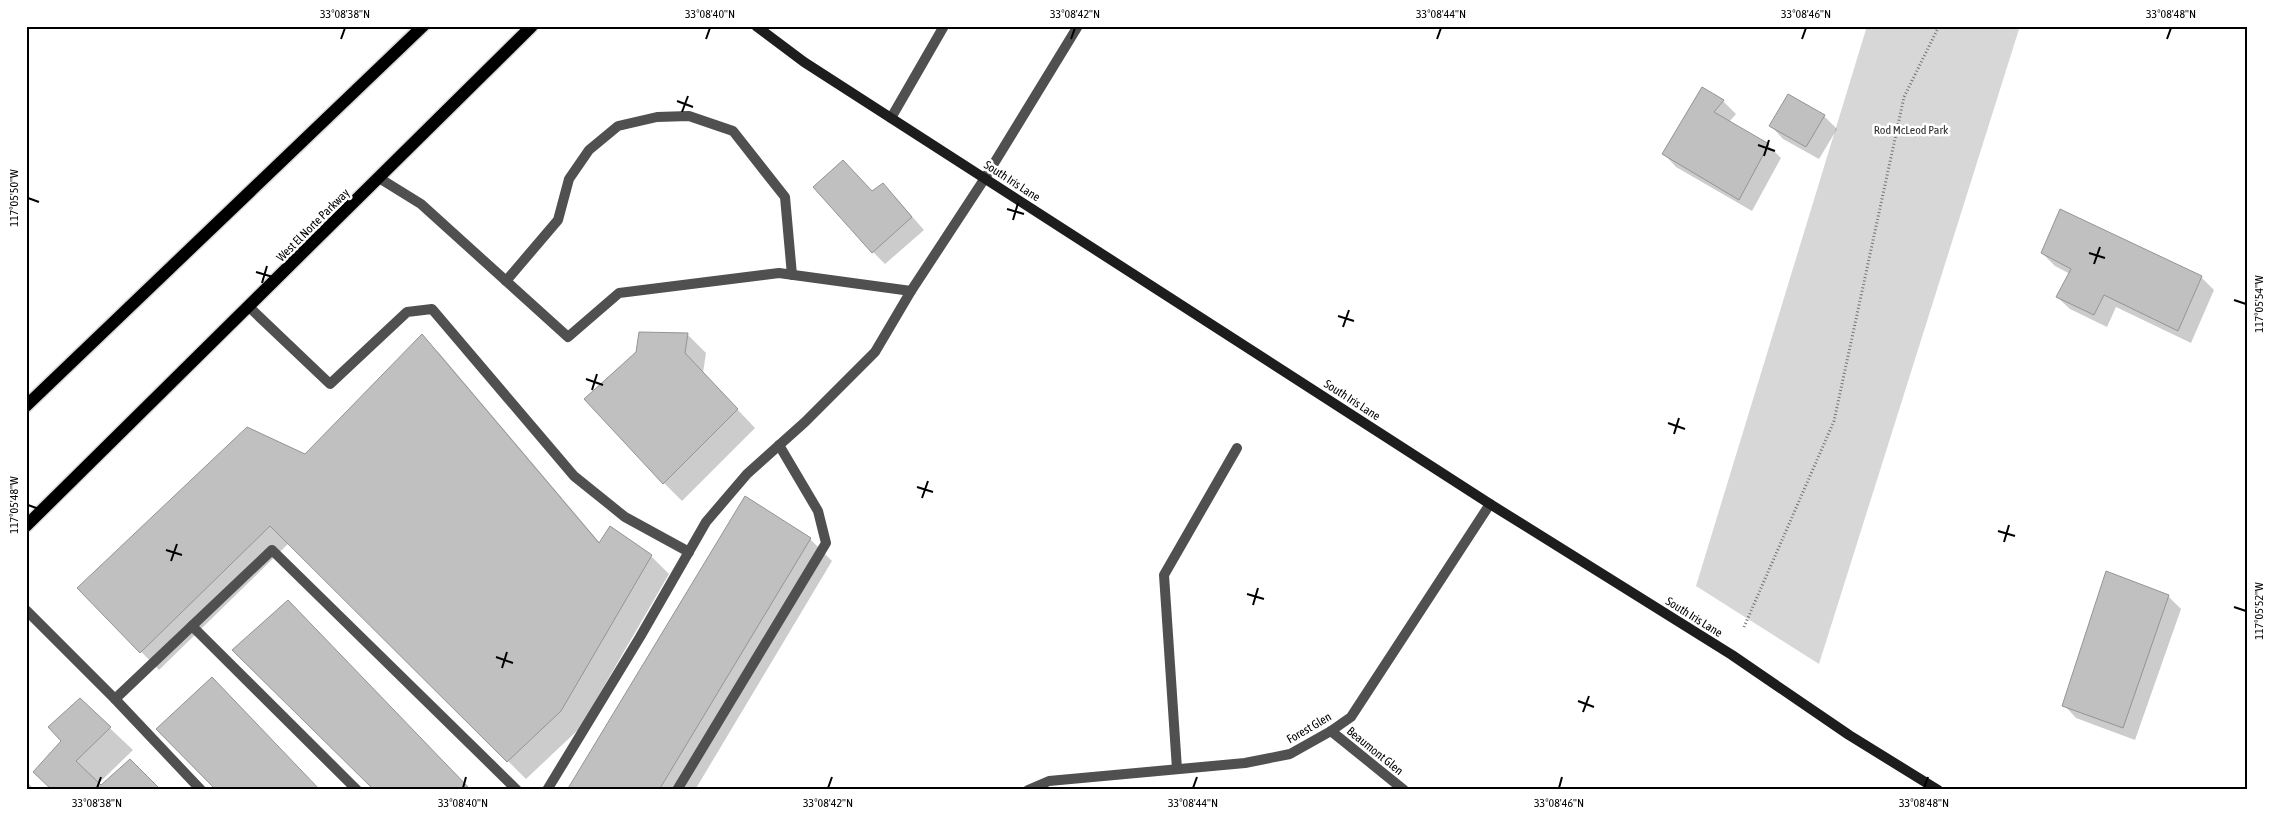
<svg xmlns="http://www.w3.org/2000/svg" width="2273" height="816" font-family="'Asap Condensed',sans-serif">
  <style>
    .green { fill: #d7d7d7 }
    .shadow { fill: #0003 }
    .building { fill: #c0c0c0; stroke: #949494 }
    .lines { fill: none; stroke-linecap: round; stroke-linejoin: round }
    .primary-casing { stroke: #dbdbdb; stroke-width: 15 }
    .path { stroke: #727272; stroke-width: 3; stroke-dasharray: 1 2.5; stroke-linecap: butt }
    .lane { stroke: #505050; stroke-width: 10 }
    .street { stroke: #505050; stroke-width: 10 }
    .secondary { stroke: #1d1d1d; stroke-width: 10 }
    .primary { stroke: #000; stroke-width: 12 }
    .ticks { fill: none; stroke: #000; stroke-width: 2 }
    .labels { text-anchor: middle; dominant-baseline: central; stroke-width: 5; stroke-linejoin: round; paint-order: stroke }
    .park-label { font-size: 12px; fill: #2e2e2e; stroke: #fff }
    .street-label { font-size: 12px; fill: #000; stroke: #fff }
    .neatline { fill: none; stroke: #000; stroke-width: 2 }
    .ticks-label { font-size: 12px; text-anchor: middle; fill: #000 }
  </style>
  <rect width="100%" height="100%" fill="#fff"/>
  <polygon class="green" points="1867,26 2020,26 1819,664 1696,586"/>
  <g class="shadow">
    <polygon points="1702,89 1723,101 1736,114 1729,122 1768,145 1781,158 1752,211 1676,167 1664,154"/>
    <polygon points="1789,96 1824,116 1837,129 1819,159 1783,139 1771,126"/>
    <polygon points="873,192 895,197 924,230 885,264 873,252"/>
    <polygon points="2042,253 2201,277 2214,290 2191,343 2116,307 2107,327 2070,309 2057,297 2070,274 2055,266"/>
    <polygon points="640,334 688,335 706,353 703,373 755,428 682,501 664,483 637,353"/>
    <polygon points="422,336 440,354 600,543 651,556 669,574 579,729 526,779 289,543 159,670 79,588 305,456"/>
    <polygon points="810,539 832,561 695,790 568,790"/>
    <polygon points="2168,596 2181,609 2135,740 2076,718 2064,705"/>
    <polygon points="80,700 133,750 98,784 101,786 159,790 53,790 62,741"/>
    <polygon points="26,781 35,790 26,790"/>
  </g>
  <g class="building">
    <polygon points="1702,87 1724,100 1714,112 1769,144 1739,200 1662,154"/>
    <polygon points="1788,94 1825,115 1806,147 1769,126"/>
    <polygon points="843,160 872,191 883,183 912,217 872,253 813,187"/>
    <polygon points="2060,209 2202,276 2178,331 2104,295 2094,315 2056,297 2071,269 2041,253"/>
    <polygon points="639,332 688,333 685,353 738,409 663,484 584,399 636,352"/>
    <polygon points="422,334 599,543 610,526 652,555 561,711 507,762 270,526 140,653 77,588 247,427 305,454"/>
    <polygon points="745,496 811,538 659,790 567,790"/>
    <polygon points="2106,571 2169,595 2123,728 2062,706"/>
    <polygon points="288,600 471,790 374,790 232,650"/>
    <polygon points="212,677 320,790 216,790 156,729"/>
    <polygon points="80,698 111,727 76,761 101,785 130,759 161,790 52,790 33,772 61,741 48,727"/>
  </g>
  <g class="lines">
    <defs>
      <g id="primary">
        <polyline points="26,406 423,26"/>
        <polyline points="26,526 532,26"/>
      </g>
    </defs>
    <use href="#primary" class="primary-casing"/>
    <polyline class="path" points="1744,627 1834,421 1904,97 1939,26"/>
    <g class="lane">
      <polyline points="891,118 944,26"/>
      <polyline points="379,178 421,204 568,337 619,293 779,273 911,291 985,178 1078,26"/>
      <polyline points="506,281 558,220 569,179 589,150 618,126 657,117 689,116 733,131 785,197 792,275"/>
      <polyline points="249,307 330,384 407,312 432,309 574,476 625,517 689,552"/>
      <polyline points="26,610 115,699 272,550 517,790"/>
      <polyline points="192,626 357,790"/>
      <polyline points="115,699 201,790"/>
      <polyline points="1177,769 1164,575 1237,448"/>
      <polyline points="547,790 640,637 706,522 747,474 805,422 875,352 911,291"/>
      <polyline points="677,790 826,543 818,511 779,445"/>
    </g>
    <g class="street">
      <polyline points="1331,731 1404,790"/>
      <polyline points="1028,790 1049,781 1245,763 1290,754 1331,731 1351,717 1490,504"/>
    </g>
    <polyline class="secondary" points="756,26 804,62 1490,504 1732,655 1849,735 1938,790"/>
    <use href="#primary" class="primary"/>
  </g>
  <path class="ticks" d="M341,39L345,28M706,39L710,28M1071,39L1075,28M1437,39L1441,28M1802,39L1806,28M2167,39L2171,28M677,101L693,107M682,112L688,96M1758,145L1775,151M1764,156L1769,140M28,198L39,202M1007,209L1024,214M1013,220L1018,203M2089,253L2105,258M2094,264L2100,247M256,272L273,277M262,283L267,266M2234,300L2246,304M1338,316L1354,321M1343,327L1349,310M586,379L603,385M592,390L597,374M1668,423L1685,429M1674,434L1679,418M917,487L933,492M922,498L928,481M28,505L39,509M1998,531L2015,536M2004,542L2009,525M166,550L182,555M171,561L177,544M1247,594L1264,599M1253,605L1258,588M2234,607L2246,611M496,657L513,663M502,668L507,652M1578,701L1594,707M1583,712L1589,696M97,788L101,777M463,788L466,777M828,788L832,777M1193,788L1197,777M1559,788L1562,777M1924,788L1928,777"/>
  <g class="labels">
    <g class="park-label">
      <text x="1911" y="130">Rod McLeod Park</text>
    </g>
    <g class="street-label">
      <text transform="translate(1012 181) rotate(33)">South Iris Lane</text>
      <text transform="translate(313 225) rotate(-45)">West El Norte Parkway</text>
      <text transform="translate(1352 400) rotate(33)">South Iris Lane</text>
      <text transform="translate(1694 617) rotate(32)">South Iris Lane</text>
      <text transform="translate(1309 728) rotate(-30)">Forest Glen</text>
      <text transform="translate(1375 751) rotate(39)">Beaumont Glen</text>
    </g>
  </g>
  <rect width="2273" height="816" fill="none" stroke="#ffffff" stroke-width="55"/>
  <rect x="28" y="28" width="2218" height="760" class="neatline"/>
  <g class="ticks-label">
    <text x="345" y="18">33°08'38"N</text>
    <text x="710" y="18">33°08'40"N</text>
    <text x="1075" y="18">33°08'42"N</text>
    <text x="1441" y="18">33°08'44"N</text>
    <text x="1806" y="18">33°08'46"N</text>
    <text x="2171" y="18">33°08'48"N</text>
    <text transform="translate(14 198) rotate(-90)" y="4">117°05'50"W</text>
    <text transform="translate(2259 304) rotate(-90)" y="4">117°05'54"W</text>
    <text transform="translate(14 505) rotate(-90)" y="4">117°05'48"W</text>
    <text transform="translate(2259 611) rotate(-90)" y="4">117°05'52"W</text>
    <text x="97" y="807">33°08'38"N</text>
    <text x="463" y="807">33°08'40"N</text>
    <text x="828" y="807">33°08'42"N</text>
    <text x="1193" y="807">33°08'44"N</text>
    <text x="1559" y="807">33°08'46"N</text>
    <text x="1924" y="807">33°08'48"N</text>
  </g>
</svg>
